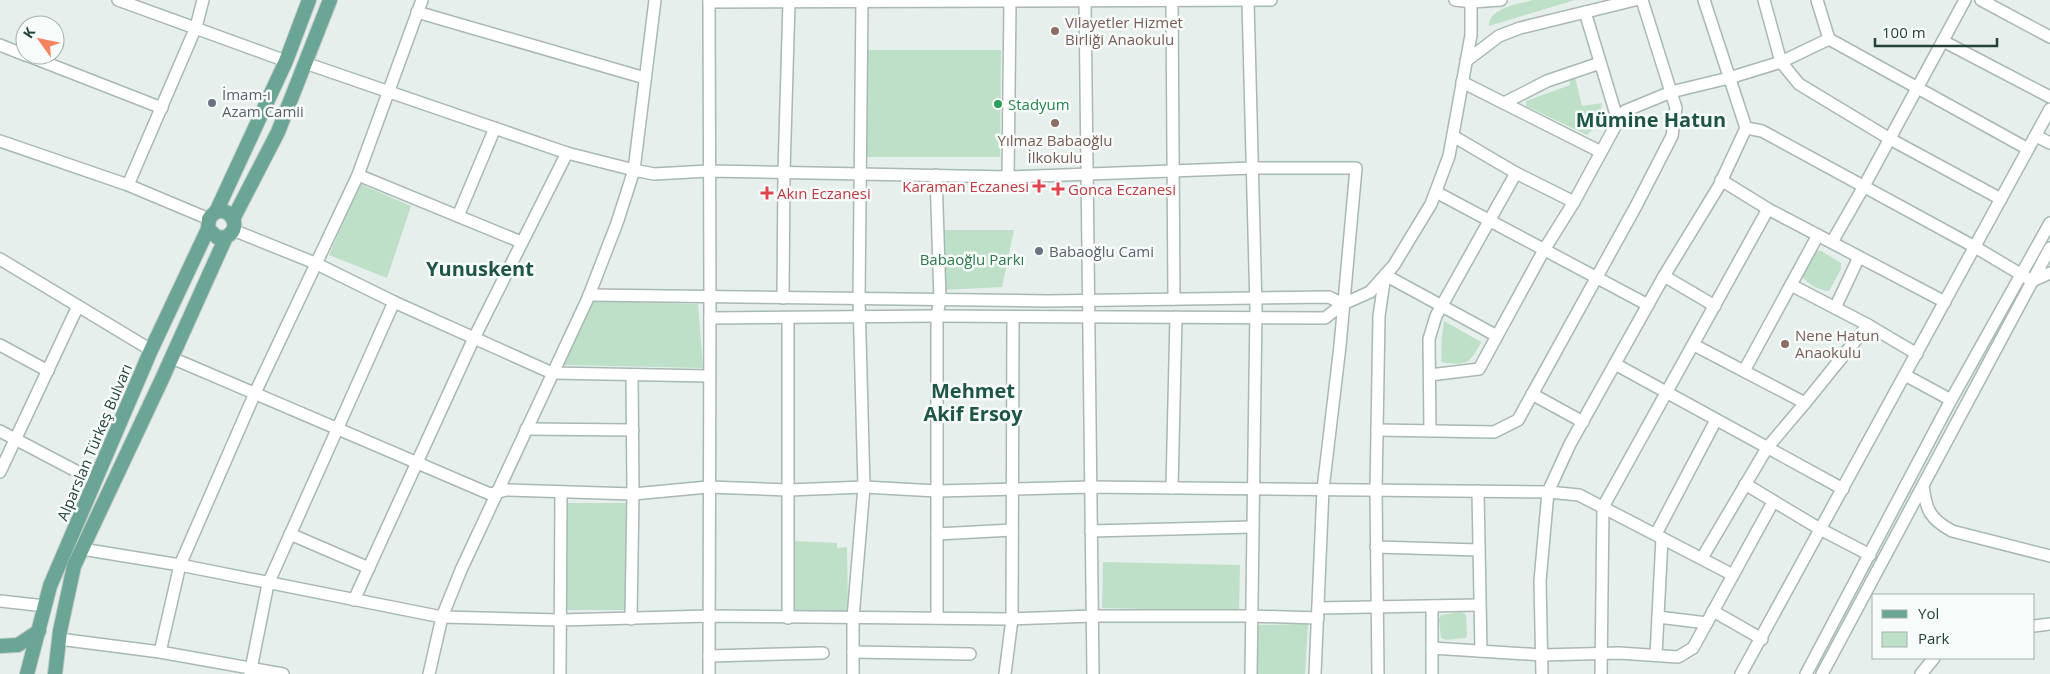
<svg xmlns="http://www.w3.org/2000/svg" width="2050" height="674" font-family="'Open Sans',sans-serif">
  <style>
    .green { fill: #bfe0c8 }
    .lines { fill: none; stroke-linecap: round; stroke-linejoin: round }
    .minor-casing { stroke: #a8b8b2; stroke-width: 14 }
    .major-casing { stroke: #c2cac8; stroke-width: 16 }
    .minor { stroke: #fff; stroke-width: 11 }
    .major { stroke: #6aa596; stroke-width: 14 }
    .education-dot { fill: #8d6e63; stroke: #f7fbf9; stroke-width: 2 }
    .worship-dot { fill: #6b7280; stroke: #f7fbf9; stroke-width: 2 }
    .leisure-dot { fill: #2e9e5b; stroke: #f7fbf9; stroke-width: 2 }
    .health-dot { fill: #e0444e; stroke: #f7fbf9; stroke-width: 2 }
    .labels { text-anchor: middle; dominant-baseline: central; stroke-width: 5; stroke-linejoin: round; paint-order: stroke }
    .education-label { font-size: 15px; fill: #785e54; stroke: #f7fbf9; text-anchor: start }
    .worship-label { font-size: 15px; fill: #5b616d; stroke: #f7fbf9; text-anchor: start }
    .leisure-label { font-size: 15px; fill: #27864d; stroke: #f7fbf9; text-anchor: start }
    .health-label { font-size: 15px; fill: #be3a42; stroke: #f7fbf9; text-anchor: start }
    .park-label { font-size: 15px; fill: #2d7a4b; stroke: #f7fbf9 }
    .street-label { font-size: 15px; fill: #24423a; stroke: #f7fbf9 }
    .district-label { font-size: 20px; font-weight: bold; fill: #1f5548; stroke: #f7fbf9 }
  </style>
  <rect width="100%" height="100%" fill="#e6efeb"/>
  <g class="green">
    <path d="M1533,0H1575L1489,26C1488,8 1519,4 1533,0Z"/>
    <polygon points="865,50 1001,50 1000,157 865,157"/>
    <polygon points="1575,77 1582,106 1602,103 1598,125 1587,135 1526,106 1526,101 1570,85 1569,79"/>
    <polygon points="360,184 411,206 387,278 329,255"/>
    <polygon points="942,230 1014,230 1002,287 943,290"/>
    <path d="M1817,251H1821L1841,263V269L1829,291C1820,291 1808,284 1802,277C1803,269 1810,256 1817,251Z"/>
    <polygon points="593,301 698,304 703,368 563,365"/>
    <path d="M1444,321L1481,342C1470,364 1466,366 1441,362L1442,336Z"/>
    <polygon points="567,503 627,503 626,610 566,610"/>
    <polygon points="794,541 837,543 837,548 847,547 848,612 793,612"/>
    <polygon points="1103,562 1240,565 1239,611 1102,608"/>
    <polygon points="1461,612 1466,615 1467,634 1466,638 1446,640 1441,638 1439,619 1441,615"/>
    <polygon points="1308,624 1305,674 1256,674 1256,625"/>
  </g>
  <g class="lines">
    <defs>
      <g id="minor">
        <polyline points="118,0 286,61"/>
        <polyline points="709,0 710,297 709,674"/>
        <polyline points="1085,0 1093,674"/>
        <polyline points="1455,0 1472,2 1501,0"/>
        <polyline points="1764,0 1781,62 1799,84 1890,139 2001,199"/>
        <polyline points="1817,0 1829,39 2028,149"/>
        <polyline points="1981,0 2050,37"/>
        <polyline points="1172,1 1174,299"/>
        <polyline points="1248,1 1256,308 1251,674"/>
        <polyline points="709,2 1271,0"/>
        <polyline points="417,12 645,78"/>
        <polyline points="1585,12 1618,121"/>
        <polyline points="1943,41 2050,97"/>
        <polyline points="0,45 25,55"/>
        <polyline points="26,55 162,108"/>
        <polyline points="1466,61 1499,36 1520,28 1635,0"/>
        <polyline points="305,63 567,153 634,170 654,174 708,171 1008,177 1252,168 1356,168 1340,346 1323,489 1315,674"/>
        <polyline points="1462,82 1601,152"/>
        <polyline points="1504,103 1547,81 1600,63"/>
        <polyline points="1746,128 1762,131 1975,247 2032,281 2050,273"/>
        <polyline points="1453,136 1516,173 1574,202"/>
        <polyline points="2036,136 2050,143"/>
        <polyline points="0,141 128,185 209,219"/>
        <polyline points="358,175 521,242"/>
        <polyline points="936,175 940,299 937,316 937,618"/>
        <polyline points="1008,177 1010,2"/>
        <polyline points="1721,180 1768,209 1945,302"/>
        <polyline points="128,185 196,27 203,0"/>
        <polyline points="1436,192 1648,305"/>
        <polyline points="458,216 495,128"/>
        <polyline points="233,230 315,263 394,302 552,373 709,376"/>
        <polyline points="1832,242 1863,188 1965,0"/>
        <polyline points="0,259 151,350"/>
        <polyline points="1664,276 1715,306"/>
        <polyline points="1791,285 1868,325"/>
        <polyline points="589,295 1048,301 1329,297 1343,304"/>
        <polyline points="783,298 784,172 789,2"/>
        <polyline points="1835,308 1859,257"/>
        <polyline points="710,318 937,316 1325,318 1343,304 1370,292 1394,265 1431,204 1449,156 1471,35 1471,0"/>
        <polyline points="0,345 48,371"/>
        <polyline points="1694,345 1805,403 1868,325 1917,354"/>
        <polyline points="172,358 490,494 507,490 633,494 708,487 788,490 864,487 937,491 1090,487 1548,492 1579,495 1733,575"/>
        <polyline points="1615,364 1843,489"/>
        <polyline points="1744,371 1818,235"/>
        <polyline points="1430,375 1479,369 1544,250 1574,202 1618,121 1625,111 1671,92 1729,78 1781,62 1829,39"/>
        <polyline points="1905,375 1951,400"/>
        <polyline points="1532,394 1583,422"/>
        <polyline points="526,429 633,430"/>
        <polyline points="1377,430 1494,432 1518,420 1636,206 1672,136 1676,108 1642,0"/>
        <polyline points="0,431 95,481"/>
        <polyline points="1430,431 1429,339 1436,316 1516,173"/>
        <polyline points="0,472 78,306"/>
        <polyline points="1745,484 1820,529 1870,555"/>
        <path d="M1923,486C1926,510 1930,519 1952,531L2050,556"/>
        <polyline points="1172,488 1176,317"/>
        <polyline points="1478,491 1481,651"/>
        <polyline points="1091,531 1252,527"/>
        <polyline points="290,534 369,568"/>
        <polyline points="937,534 1012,530"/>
        <polyline points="1656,534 1716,420"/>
        <polyline points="1376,547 1479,550"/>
        <polyline points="82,549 180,565 442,617 560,620 709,616 1012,619 1093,616 1250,616 1318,618"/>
        <polyline points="1702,558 1767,448 1805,403"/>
        <polyline points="354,600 474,338 567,153"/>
        <polyline points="0,601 45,606"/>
        <polyline points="1318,608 1479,605"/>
        <polyline points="1713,611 1762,639"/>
        <polyline points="1658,617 1707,623"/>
        <polyline points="788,618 788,318"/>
        <polyline points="631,619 633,494 632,375"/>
        <polyline points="2034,626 2050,624"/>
        <polyline points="59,639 160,652 283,674"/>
        <polyline points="1432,648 1542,655 1619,653 1678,657 1693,648 1773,502"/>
        <polyline points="160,652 180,565 255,393 358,175 422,0"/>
        <polyline points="853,652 970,654"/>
        <polyline points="1656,655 1662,538"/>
        <polyline points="709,656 823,653"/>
        <polyline points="250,674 268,584 394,302"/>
        <polyline points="429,674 442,617 461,570 588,298 617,223 634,170 655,0"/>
        <polyline points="560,674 561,492"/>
        <polyline points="853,674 853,618 864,487 859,299 862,0"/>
        <polyline points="1005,674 1012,619 1013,317"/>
        <polyline points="1378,674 1376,489 1379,316 1385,275 1497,336"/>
        <polyline points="1432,674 1432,606"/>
        <polyline points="1542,674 1540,581 1548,492 1570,444 1664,276 1719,186 1746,128 1704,0"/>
        <polyline points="1601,674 1603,507 1768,209"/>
        <polyline points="1741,674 2050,109"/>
        <polyline points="1806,674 1951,400 2050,223"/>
        <polyline points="1822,674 2050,248"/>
        <polyline points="1921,674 1934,658"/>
      </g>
      <g id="major">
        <polyline points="216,212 286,61 309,0"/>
        <polyline points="233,219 278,132 330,0"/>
        <polyline points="0,646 18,645 39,631"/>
        <polyline points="27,674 50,586 151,350 208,229"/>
        <path d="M55,674L60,631L74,566L162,379L226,237C247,226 223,197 209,219L208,229L218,238L226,237"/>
      </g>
    </defs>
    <use href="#minor" class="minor-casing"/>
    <use href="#major" class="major-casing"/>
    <use href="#minor" class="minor"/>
    <use href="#major" class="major"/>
  </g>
  <g class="education-dot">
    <circle cx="1055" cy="31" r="5"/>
    <circle cx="1055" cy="123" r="5"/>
    <circle cx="1785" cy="344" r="5"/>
  </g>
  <g class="worship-dot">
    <circle cx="212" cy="103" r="5"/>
    <circle cx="1039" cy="251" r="5"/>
  </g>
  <circle class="leisure-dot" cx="998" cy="104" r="5"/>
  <g class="health-dot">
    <path d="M1036.5 178.5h5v5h5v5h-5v5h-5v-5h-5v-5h5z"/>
    <path d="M1055.5 181.5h5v5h5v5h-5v5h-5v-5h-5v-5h5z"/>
    <path d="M764.5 185.5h5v5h5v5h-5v5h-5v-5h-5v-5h5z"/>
  </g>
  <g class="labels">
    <g class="education-label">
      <text x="1065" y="22">Vilayetler Hizmet<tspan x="1065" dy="17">Birliği Anaokulu</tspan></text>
      <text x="1055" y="140" text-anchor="middle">Yılmaz Babaoğlu<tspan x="1055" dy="17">İlkokulu</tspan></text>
      <text x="1795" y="335">Nene Hatun<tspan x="1795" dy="17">Anaokulu</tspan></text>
    </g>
    <g class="worship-label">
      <text x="222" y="94">İmam-ı<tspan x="222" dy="17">Azam Camii</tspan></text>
      <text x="1049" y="251">Babaoğlu Cami</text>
    </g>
    <g class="leisure-label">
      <text x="1008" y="104">Stadyum</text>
    </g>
    <g class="health-label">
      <text x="1029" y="186" text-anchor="end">Karaman Eczanesi</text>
      <text x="1068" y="189">Gonca Eczanesi</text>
      <text x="777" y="193">Akın Eczanesi</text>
    </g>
    <g class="park-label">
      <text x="972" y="259">Babaoğlu Parkı</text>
    </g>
    <g class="street-label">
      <text transform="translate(94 442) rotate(-67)">Alparslan Türkeş Bulvarı</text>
    </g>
    <g class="district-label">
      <text x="1651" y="119">Mümine Hatun</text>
      <text x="480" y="268">Yunuskent</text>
      <text x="973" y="390">Mehmet<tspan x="973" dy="23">Akif Ersoy</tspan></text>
    </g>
  </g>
  <rect x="1872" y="594" width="162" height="65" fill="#f7fbf9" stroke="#a3b1ad"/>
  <rect x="1882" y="610" width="25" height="8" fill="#6aa596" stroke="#a3b1ad"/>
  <text x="1918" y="619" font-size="15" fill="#24423a">Yol</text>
  <rect x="1882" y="632" width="25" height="15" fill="#bfe0c8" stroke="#a3b1ad"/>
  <text x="1918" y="644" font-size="15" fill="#24423a">Park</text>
  <g transform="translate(40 40) rotate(303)"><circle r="24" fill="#f7fbf9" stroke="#a3b1ad"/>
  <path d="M0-4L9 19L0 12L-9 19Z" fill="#f4845f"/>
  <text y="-8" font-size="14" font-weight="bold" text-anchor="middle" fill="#24423a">K</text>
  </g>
  <path d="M1875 38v8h122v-8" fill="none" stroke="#24423a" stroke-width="2.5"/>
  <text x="1882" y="38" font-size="15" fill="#24423a" stroke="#f7fbf9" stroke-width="4" paint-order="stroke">100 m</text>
</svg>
